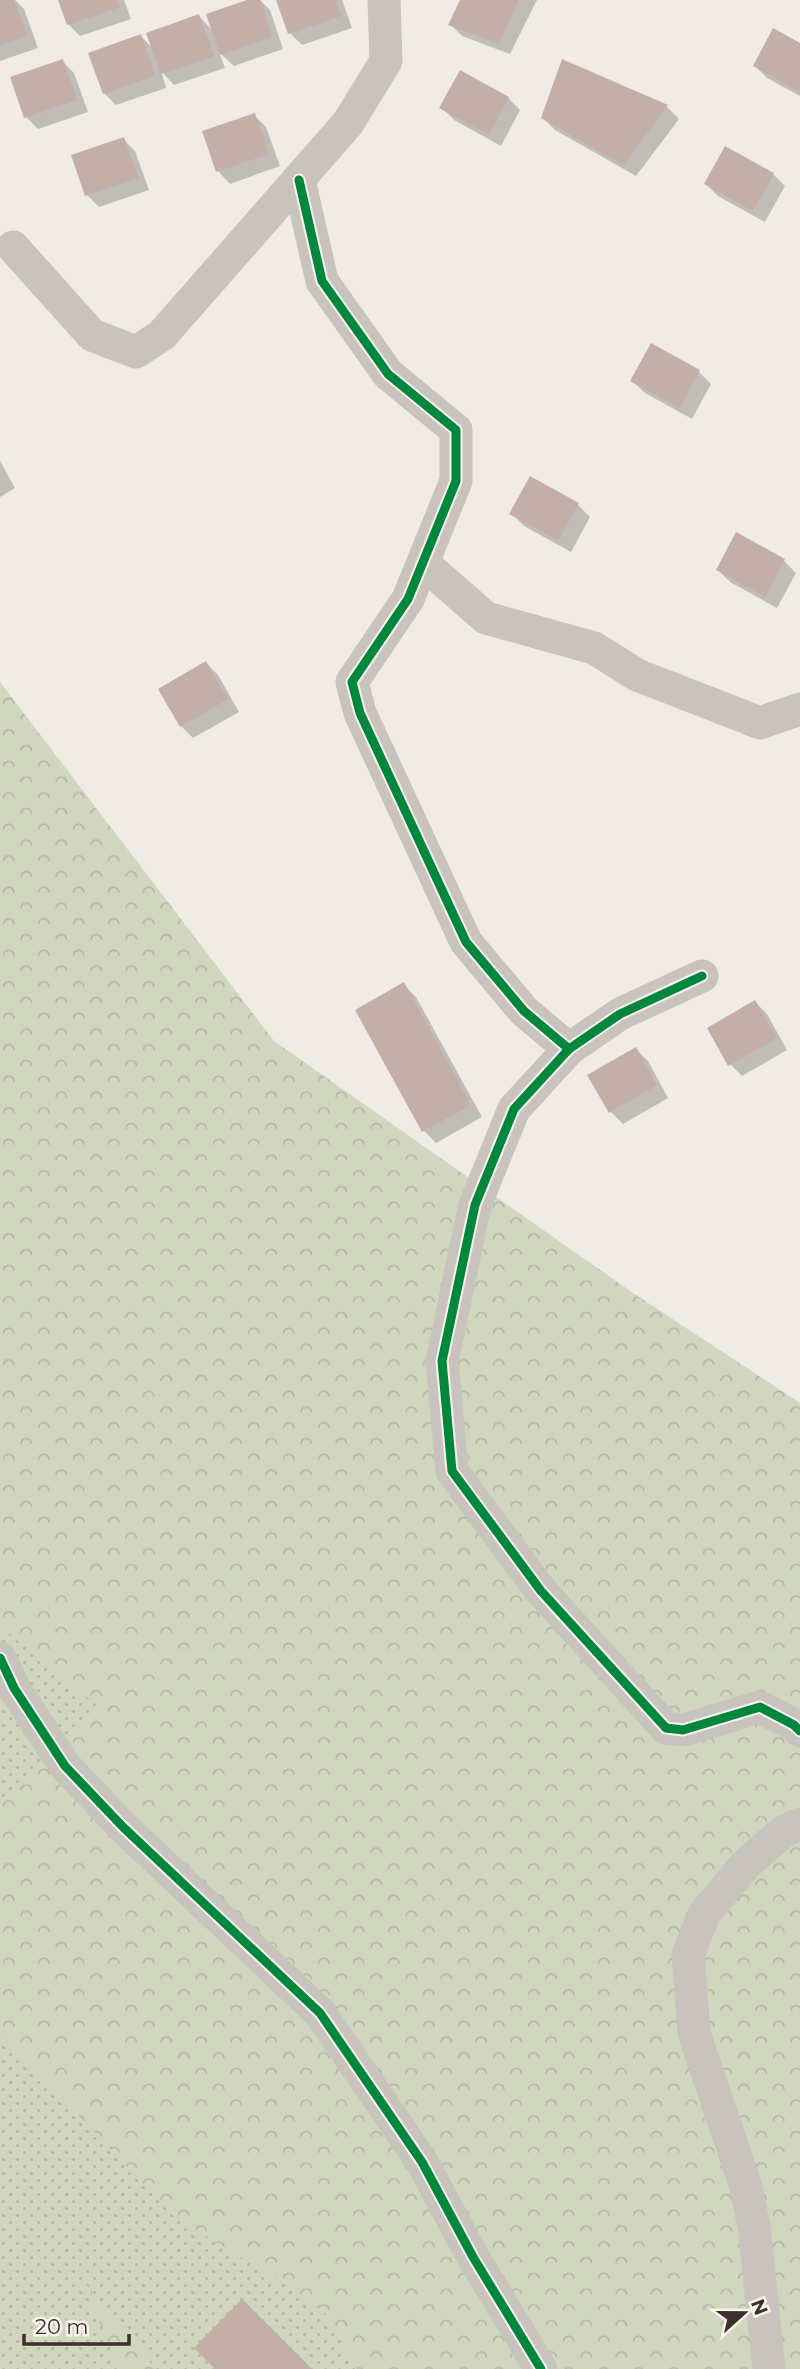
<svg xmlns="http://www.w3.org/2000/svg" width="800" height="2369" font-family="Montserrat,sans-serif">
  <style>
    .grass { fill: url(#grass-dots) }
    .forest { fill: url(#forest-crowns) }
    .shadow { fill: #0003 }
    .building { fill: #c3afa7 }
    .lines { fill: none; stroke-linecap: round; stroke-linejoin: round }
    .minor { stroke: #c9c3be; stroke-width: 33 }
    .cycleway-casing { stroke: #fbf5ee; stroke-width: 13 }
    .cycleway { stroke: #00873e; stroke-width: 9 }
  </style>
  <defs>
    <pattern id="grass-dots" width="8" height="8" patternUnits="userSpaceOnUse" patternTransform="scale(1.75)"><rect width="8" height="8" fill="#d1d6bf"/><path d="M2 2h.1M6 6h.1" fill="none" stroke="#b4b8a4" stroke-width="1.8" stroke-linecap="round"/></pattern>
    <pattern id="forest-crowns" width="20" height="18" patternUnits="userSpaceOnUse" patternTransform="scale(1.75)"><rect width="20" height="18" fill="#d1d6bf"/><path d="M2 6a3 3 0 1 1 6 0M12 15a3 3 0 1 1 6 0" fill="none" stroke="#b4b8a4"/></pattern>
  </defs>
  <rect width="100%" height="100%" fill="#f0ebe5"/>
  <polygon class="grass" points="0,1607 339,1916 603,2369 0,2369"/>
  <g class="forest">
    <polygon points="0,682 274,1041 633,1293 800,1403 800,2369 357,2369 322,2308 171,2214 0,2031 0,1802 98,1706 0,1626"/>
    <polygon points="81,2278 156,2369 120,2369"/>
  </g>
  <g class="shadow">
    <polygon points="3,0 15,0 24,9 38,48 0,61 0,1"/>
    <polygon points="60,0 124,0 131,19 80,36 68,24"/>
    <polygon points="253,0 260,0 270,10 283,49 234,66 219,52 225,68 174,85 161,71 166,88 116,105 104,93 141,36 154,50 199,16 213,31"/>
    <polygon points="278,0 342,0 352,28 302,45 290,33"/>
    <polygon points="462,0 537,0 510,54 462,36 450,24"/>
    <polygon points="800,45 800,96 767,78 755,66"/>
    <polygon points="62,61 74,73 88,112 38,129 26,117"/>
    <polygon points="563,61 667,107 679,119 636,176 555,130 543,118"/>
    <polygon points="461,72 508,98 520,110 501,146 454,120 442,108"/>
    <polygon points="254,115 266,127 280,166 230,184 218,171"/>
    <polygon points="123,139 135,151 149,190 99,207 87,195"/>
    <polygon points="773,174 785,186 765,222 718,196 706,184"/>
    <polygon points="652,346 699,372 711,384 692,419 645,393 632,381"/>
    <polygon points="0,461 15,488 0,497"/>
    <polygon points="578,505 590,517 571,552 524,526 512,514"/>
    <polygon points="737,534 784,561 796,573 777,608 730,582 718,570"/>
    <polygon points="206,663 218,675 239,712 193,738 181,726"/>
    <polygon points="403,984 416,997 482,1117 436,1143 424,1131"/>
    <polygon points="755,1002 767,1014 787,1050 742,1076 730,1064"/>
    <polygon points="636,1049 648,1061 668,1098 623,1124 611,1112"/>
  </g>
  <g class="building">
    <polygon points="0,0 14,0 27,36 0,45"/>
    <polygon points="58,0 117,0 120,7 67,25"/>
    <polygon points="247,0 260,0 272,37 220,55 206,14"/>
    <polygon points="276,0 335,0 341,16 288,34"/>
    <polygon points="460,0 519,0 498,43 448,25"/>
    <polygon points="199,14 214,56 161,74 146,33"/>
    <polygon points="773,28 800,43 800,92 753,66"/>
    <polygon points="141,34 155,75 103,94 88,53"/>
    <polygon points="63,59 77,100 24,118 10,77"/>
    <polygon points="562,59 668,105 623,165 541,118"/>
    <polygon points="460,70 509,97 489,135 439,108"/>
    <polygon points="255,113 269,154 216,172 202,131"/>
    <polygon points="124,137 138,178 85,196 71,155"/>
    <polygon points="725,146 774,173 753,211 704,184"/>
    <polygon points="651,343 700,370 680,408 630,381"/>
    <polygon points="530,476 579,503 558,541 509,514"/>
    <polygon points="736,532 785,559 765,597 716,570"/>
    <polygon points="206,661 228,699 180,727 158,689"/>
    <polygon points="404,982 471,1105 422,1132 355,1010"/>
    <polygon points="755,1000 777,1038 728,1066 707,1028"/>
    <polygon points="636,1047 657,1085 609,1113 587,1075"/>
    <polygon points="242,2299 312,2369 215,2369 194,2348"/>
  </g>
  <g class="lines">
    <g class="minor">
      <polyline points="299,180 322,281 388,374 456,430 456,481 408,599 352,682 360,713 466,942 524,1011 569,1049"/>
      <polyline points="13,247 92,335 136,352 162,335 348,123 386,61 384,0"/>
      <polyline points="423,563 486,618 594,648 637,675 760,723 800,709"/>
      <polyline points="702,976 620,1014 569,1049 514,1109 475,1205 442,1361 452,1471 541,1591 666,1728 683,1730 760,1707 794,1725 800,1731"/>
      <polyline points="0,1658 14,1688 65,1766 123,1827 320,2013 422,2162 473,2257 541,2369"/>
      <polyline points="769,2369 754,2226 745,2184 694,2033 688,1955 704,1914 747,1863 784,1831 800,1824"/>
    </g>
    <defs>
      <g id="cycleway">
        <polyline points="299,180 322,281 388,374 456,430 456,481 408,599 352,682 360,713 466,942 524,1011 569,1049"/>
        <polyline points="702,976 620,1014 569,1049 514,1109 475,1205 442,1361 452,1471 541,1591 666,1728 683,1730 760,1707 794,1725 800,1731"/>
        <polyline points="0,1658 14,1688 65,1766 123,1827 320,2013 422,2162 473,2257 541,2369"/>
      </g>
    </defs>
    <use href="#cycleway" class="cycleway-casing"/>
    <use href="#cycleway" class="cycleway"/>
  </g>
  <g transform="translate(744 2313) rotate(69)" stroke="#fbf5ee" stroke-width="5" paint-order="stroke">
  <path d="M0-5L12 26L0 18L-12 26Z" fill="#3b302b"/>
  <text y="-10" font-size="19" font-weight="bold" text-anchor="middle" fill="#3b302b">N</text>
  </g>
  <path d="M24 2334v10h105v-10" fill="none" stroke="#3b302b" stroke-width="3.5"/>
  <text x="35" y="2334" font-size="21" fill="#3b302b" stroke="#fbf5ee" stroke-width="5" paint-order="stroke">20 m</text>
</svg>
